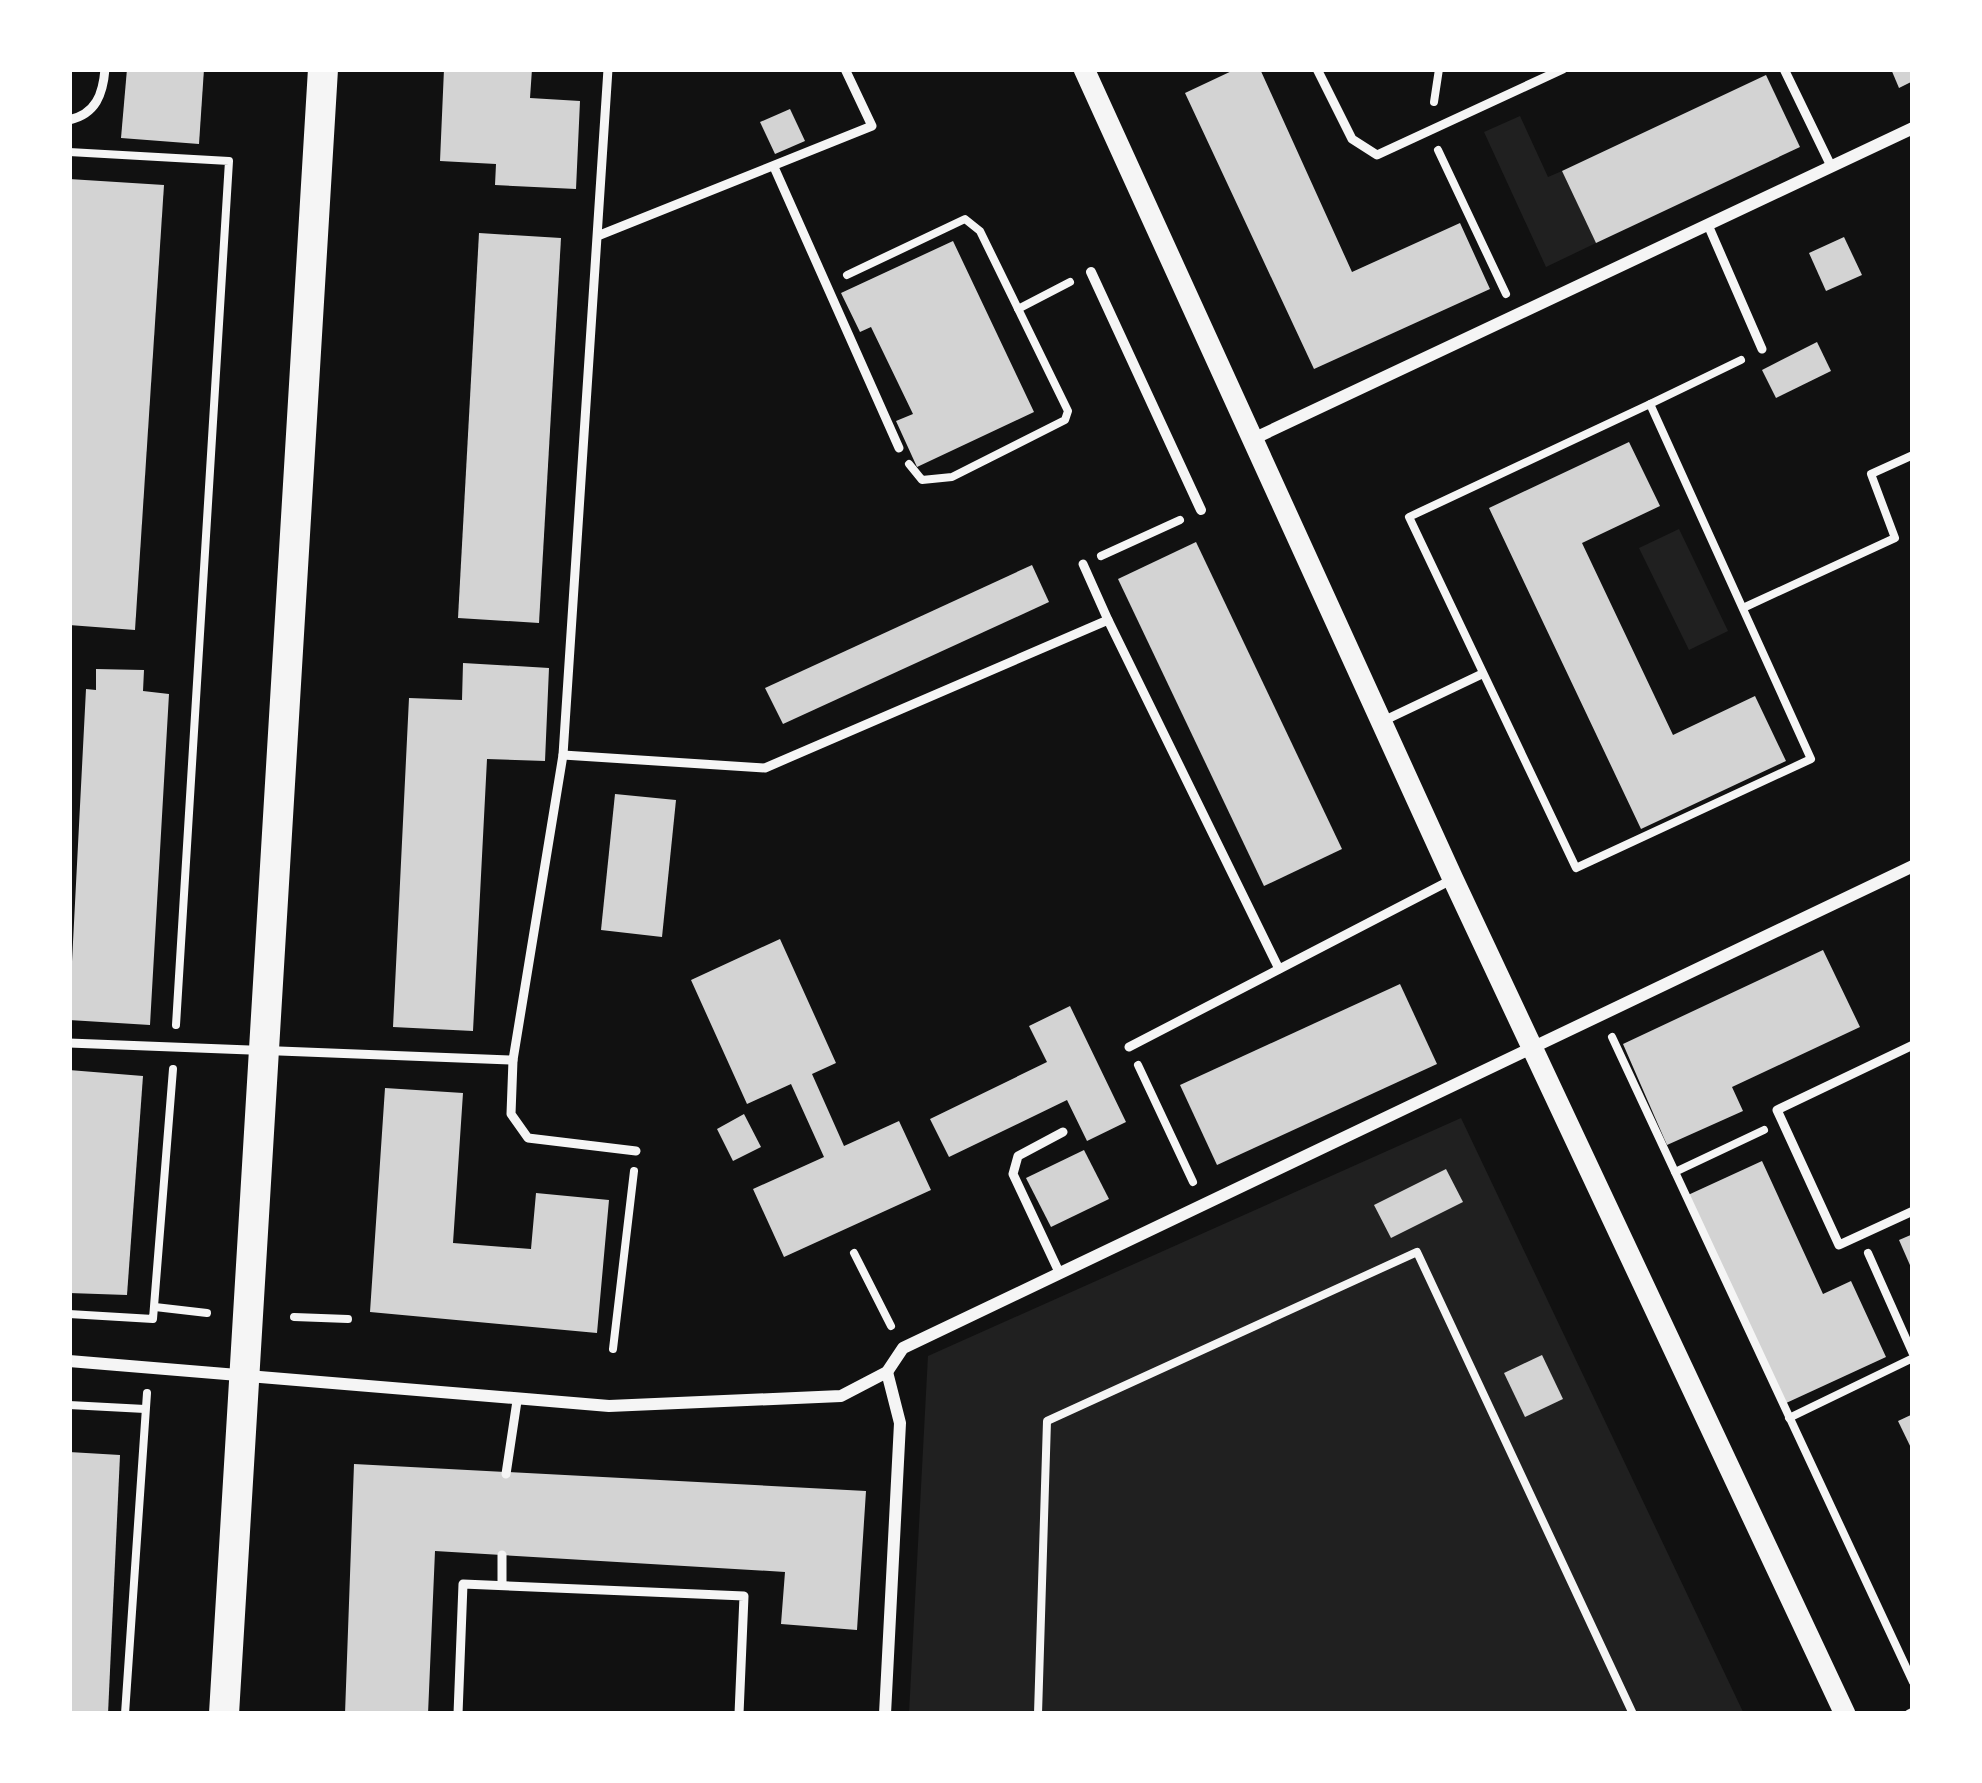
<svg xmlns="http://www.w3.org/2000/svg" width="1982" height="1783" font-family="Montserrat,sans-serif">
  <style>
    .green { fill: #202020 }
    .building { fill: #d3d3d3 }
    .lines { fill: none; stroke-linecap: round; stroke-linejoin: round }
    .path { stroke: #f5f5f5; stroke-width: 8 }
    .service { stroke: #f5f5f5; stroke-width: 9 }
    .pedestrian { stroke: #f5f5f5; stroke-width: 10 }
    .minor { stroke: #f5f5f5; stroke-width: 12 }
    .tertiary { stroke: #f5f5f5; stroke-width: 21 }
    .primary { stroke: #f5f5f5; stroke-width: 30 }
  </style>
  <rect width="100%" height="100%" fill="#111"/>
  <g class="green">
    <polygon points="1520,116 1548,177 1562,171 1596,243 1546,267 1484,132"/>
    <polygon points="1679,529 1728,631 1689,650 1639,548"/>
    <polygon points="1461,1118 1744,1714 909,1714 928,1356"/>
  </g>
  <g class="building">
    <polygon points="127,69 204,69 199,144 121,138"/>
    <polygon points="444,69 532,69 530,98 580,101 576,189 495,185 496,164 440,161"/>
    <polygon points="1236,69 1260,69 1352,272 1460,223 1490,289 1314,369 1185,93"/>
    <polygon points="1891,69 1913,69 1913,81 1899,88"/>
    <polygon points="1766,75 1800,147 1596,243 1562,171"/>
    <polygon points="790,109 805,141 775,154 760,122"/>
    <polygon points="69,179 164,185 135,630 69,625"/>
    <polygon points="479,233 561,238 539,623 458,618"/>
    <polygon points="1844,237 1862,275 1826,291 1809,253"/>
    <polygon points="953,241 1034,412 917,467 896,421 913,414 871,327 860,332 841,293"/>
    <polygon points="1817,342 1831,371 1776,398 1762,370"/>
    <polygon points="1629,442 1660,506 1582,543 1673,735 1755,696 1786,761 1641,829 1489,508"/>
    <polygon points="1196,542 1342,849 1264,886 1118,579"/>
    <polygon points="1032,565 1049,602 783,724 765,688"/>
    <polygon points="463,663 549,668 545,761 487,759 473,1031 393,1027 409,698 462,700"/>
    <polygon points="96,669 144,670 143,691 169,694 150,1025 69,1020 86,689 96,690"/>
    <polygon points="615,794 676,800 662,937 601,930"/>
    <polygon points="780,939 836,1063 812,1074 844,1146 899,1121 931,1190 784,1257 753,1189 824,1157 791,1084 747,1104 691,980"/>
    <polygon points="1823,950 1860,1027 1732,1087 1743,1111 1667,1145 1623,1044"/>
    <polygon points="1400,984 1437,1064 1217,1165 1180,1085"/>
    <polygon points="1070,1006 1126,1122 1087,1141 1067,1100 949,1157 930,1119 1047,1062 1029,1026"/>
    <polygon points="69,1070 143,1076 127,1295 69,1293"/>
    <polygon points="385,1088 463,1093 453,1243 531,1249 536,1193 609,1200 597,1333 370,1312"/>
    <polygon points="744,1114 761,1147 733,1161 717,1129"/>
    <polygon points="1084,1150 1109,1199 1051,1227 1026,1178"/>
    <polygon points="1762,1161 1823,1294 1851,1281 1886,1357 1784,1404 1688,1195"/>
    <polygon points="1446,1169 1463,1202 1391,1238 1374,1205"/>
    <polygon points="1913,1234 1913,1272 1899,1240"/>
    <polygon points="1542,1355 1563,1399 1525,1417 1504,1373"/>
    <polygon points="1913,1414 1913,1452 1898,1421"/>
    <polygon points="69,1452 120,1455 108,1714 69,1714"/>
    <polygon points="354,1464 866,1491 857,1630 781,1624 785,1572 435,1551 428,1714 345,1714"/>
  </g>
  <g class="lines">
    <g class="path">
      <polyline points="1434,102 1439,69"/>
      <polyline points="1438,150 1506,294"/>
      <polyline points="69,152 229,161 176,1025"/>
      <polyline points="847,275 965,219 980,231 1068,411 1065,420 952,477 922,480 909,464"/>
      <polyline points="1018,309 1070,282"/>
      <polygon points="1650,404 1811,759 1576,868 1409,517"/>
      <polyline points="1650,404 1741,360"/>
      <polyline points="1101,556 1180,520"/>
      <polyline points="1743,608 1895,538 1871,474 1913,455"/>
      <polyline points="1612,1037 1913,1682"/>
      <polyline points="1138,1065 1193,1182"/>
      <polyline points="1675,1172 1764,1130"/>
      <polyline points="854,1253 891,1326"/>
      <polyline points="1868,1253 1913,1354"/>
      <polyline points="155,1307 207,1313"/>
      <polyline points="69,1314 153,1319 173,1069"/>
      <polyline points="294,1317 348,1319"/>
      <polyline points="613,1349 634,1171"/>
      <polyline points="69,1405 145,1409"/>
      <polyline points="1789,1418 1913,1358"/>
      <polyline points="125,1714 147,1393"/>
      <polyline points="1038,1714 1047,1421 1417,1252 1633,1714"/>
    </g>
    <g class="service">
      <polyline points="608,69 563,755 513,1060 511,1114 528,1138 636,1151"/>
      <polyline points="1317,69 1352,139 1377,155 1563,69"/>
      <polyline points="1784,69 1831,166"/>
      <path d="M69,120C96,114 103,94 105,69"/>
      <polyline points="774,167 899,448"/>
      <polyline points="1708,225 1762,349"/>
      <polyline points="600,235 872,126 845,69"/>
      <polyline points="1083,564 1108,620"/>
      <polyline points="1381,722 1482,674"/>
      <polyline points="563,755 765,768 1108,620 1279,969"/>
      <polyline points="69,1043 513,1060"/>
      <polyline points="1913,1045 1777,1110 1839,1245 1913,1211"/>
      <polyline points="1129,1047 1453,879"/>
      <polyline points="1059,1272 1013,1174 1018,1156 1063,1132"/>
      <polyline points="506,1474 517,1401"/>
      <polyline points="502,1555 502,1585"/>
      <polyline points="458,1714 463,1584 744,1596 739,1714"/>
      <polyline points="1909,1714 1913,1712"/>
    </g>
    <polyline class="pedestrian" points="1091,272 1201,510"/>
    <g class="minor">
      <polyline points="1253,439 1913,128"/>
      <polyline points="69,1361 609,1406 841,1396 887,1372 903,1348 1913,866"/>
      <polyline points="885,1714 900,1423 887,1372"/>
    </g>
    <polyline class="tertiary" points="1084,69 1453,879 1845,1714"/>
    <polyline class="primary" points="224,1714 323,69"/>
  </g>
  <rect width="1982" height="1783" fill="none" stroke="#ffffff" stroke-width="144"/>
</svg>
